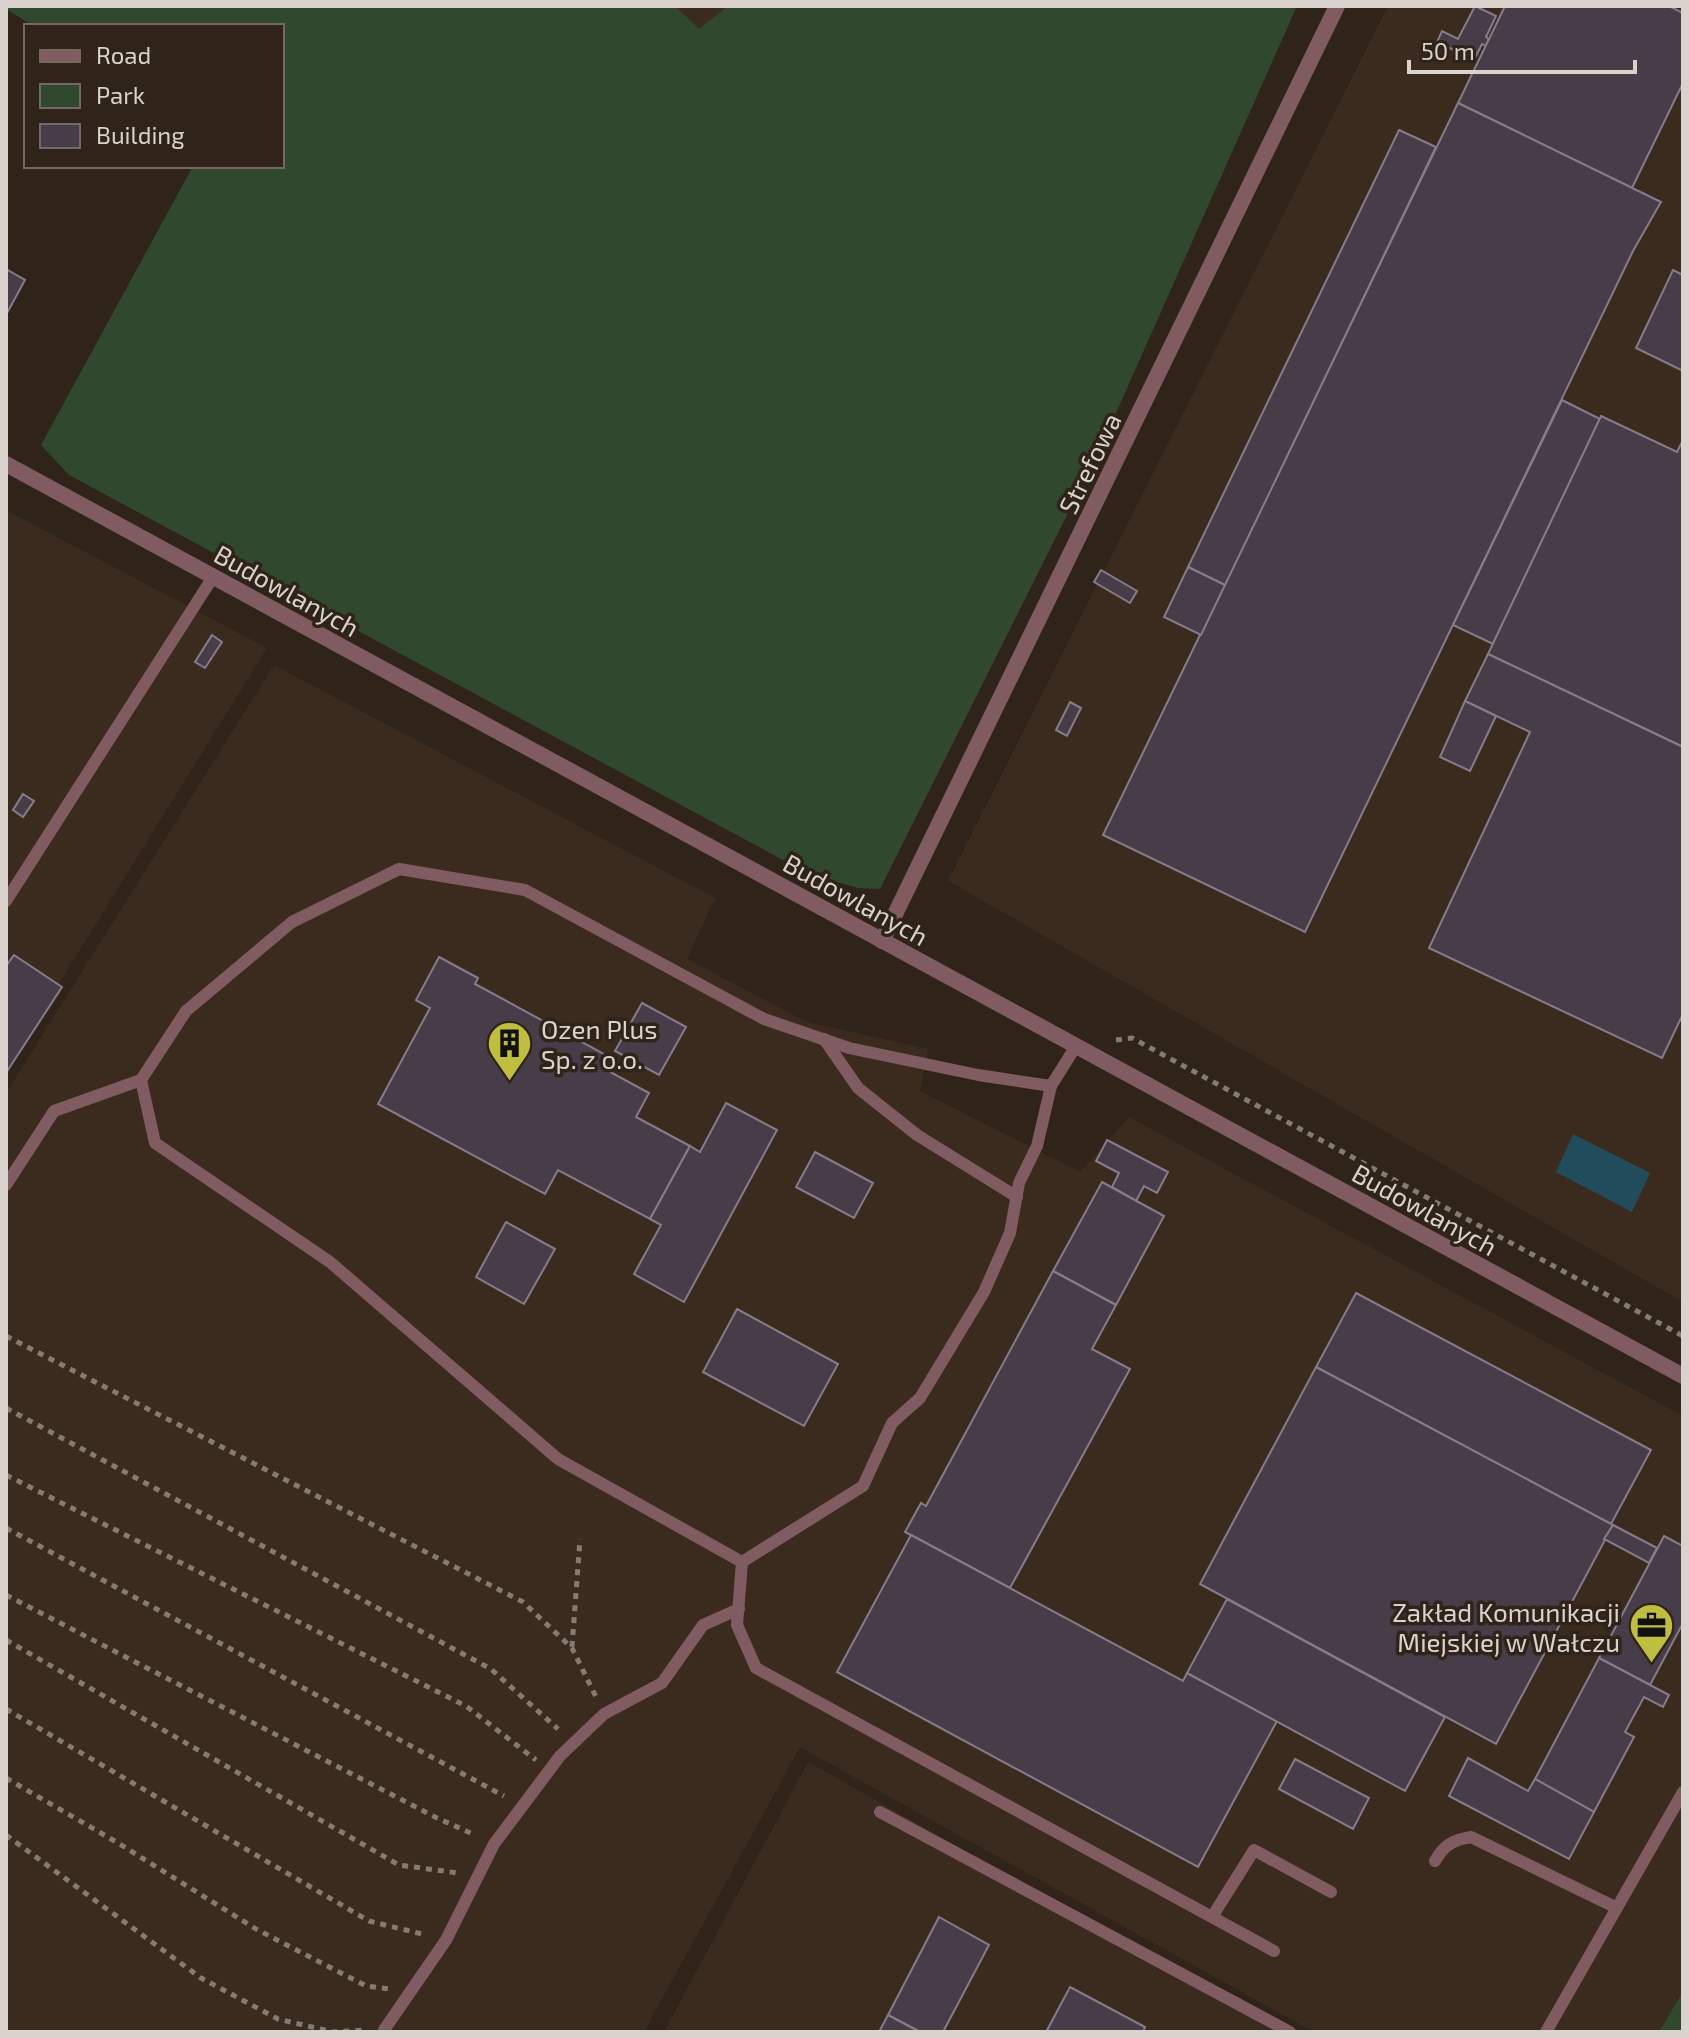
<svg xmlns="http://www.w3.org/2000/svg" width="1689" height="2038" font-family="'Exo 2',sans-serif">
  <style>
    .built { fill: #3b2b1f }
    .green { fill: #30482e }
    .water { fill: #214c5b }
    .building { fill: #463d49; stroke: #867c8a; stroke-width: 2 }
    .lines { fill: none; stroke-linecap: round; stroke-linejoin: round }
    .path { stroke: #847b73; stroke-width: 5; stroke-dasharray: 6 6; stroke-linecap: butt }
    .lane { stroke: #815b62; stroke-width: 12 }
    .street { stroke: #815b62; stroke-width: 16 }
    .labels { text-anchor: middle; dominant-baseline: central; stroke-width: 7; stroke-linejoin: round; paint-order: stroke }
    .street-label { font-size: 26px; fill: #dad3cd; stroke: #2f231a }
    .poi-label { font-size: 26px; fill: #dad3cd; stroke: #2f231a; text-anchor: start }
  </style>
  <rect width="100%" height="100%" fill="#2f231a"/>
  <g class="built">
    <polygon points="675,6 728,6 699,30"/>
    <polygon points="1388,6 1683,6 1683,1302 948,881"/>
    <polygon points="6,510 267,648 6,1069"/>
    <polygon points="274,665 715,898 687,959 807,1022 928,1049 920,1091 1080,1172 1129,1117 1683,1416 1683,1991 1659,2032 1314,2032 800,1747 644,2032 6,2032 6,1093"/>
    <polygon points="808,1762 1287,2032 664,2032"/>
  </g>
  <g class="green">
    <polygon points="6,6 675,6 699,29 728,6 1297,6 1100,449 880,889 858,888 809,874 69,475 41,445 193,166 282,166 282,26 33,26 6,9"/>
    <polygon points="1683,1991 1683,2032 1659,2032"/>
  </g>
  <polygon class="water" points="1573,1134 1650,1173 1632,1212 1556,1172"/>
  <g class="building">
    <polygon points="1475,6 1496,16 1486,37 1489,39 1486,46 1482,44 1474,60 1437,42 1442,31 1458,39"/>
    <polygon points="1505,6 1669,6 1683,13 1683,83 1632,188 1458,103"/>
    <polygon points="1458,103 1661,202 1633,251 1305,932 1103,835"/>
    <polygon points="1399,130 1436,147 1225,585 1188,567"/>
    <polygon points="6,269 25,280 6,315"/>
    <polygon points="1673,270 1683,275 1683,371 1636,348"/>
    <polygon points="1562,400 1600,419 1493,644 1453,625"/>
    <polygon points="1601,416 1677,452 1683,440 1683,747 1488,654"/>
    <polygon points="1188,567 1225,585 1201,635 1164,617"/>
    <polygon points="1101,570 1137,591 1130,603 1094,582"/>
    <polygon points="212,635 222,642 205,668 195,662"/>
    <polygon points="1488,654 1683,747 1683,1014 1662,1058 1429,948 1530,732 1465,701"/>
    <polygon points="1465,701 1496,716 1470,771 1440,757"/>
    <polygon points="1070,702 1081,708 1067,736 1056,730"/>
    <polygon points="23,794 34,801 23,817 13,810"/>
    <polygon points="14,955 62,987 6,1073 6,966"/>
    <polygon points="439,957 478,978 475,984 617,1061 610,1072 649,1093 636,1117 690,1146 650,1219 558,1170 545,1194 378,1104 430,1008 416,1000"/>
    <polygon points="642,1003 686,1027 659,1075 615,1051"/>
    <polygon points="726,1103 777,1130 684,1302 634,1274 661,1225 650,1219 690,1146 700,1152"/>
    <polygon points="1107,1140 1168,1172 1157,1193 1144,1186 1136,1201 1112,1187 1119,1173 1096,1161"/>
    <polygon points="815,1152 873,1183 854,1218 796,1187"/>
    <polygon points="1102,1182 1164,1216 1116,1305 1053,1271"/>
    <polygon points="506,1222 555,1249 524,1304 476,1277"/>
    <polygon points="1053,1271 1116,1305 1092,1349 1130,1369 1010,1588 905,1532 921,1503 926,1506"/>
    <polygon points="1356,1293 1651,1450 1611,1524 1316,1367"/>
    <polygon points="737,1309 838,1364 804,1426 703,1372"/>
    <polygon points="1316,1367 1613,1525 1496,1744 1200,1584"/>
    <polygon points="1613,1525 1657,1548 1649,1563 1604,1539"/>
    <polygon points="911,1535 1183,1681 1187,1673 1277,1721 1198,1867 837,1672"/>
    <polygon points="1664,1536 1683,1546 1683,1623 1650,1685 1599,1658"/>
    <polygon points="1227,1599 1445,1717 1405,1791 1187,1673"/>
    <polygon points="1599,1658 1669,1695 1663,1707 1644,1697 1625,1732 1634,1737 1594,1812 1535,1779"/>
    <polygon points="1468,1758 1528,1791 1535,1779 1594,1812 1569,1859 1449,1796"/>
    <polygon points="1295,1759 1369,1798 1353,1829 1279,1789"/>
    <polygon points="939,1917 989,1945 943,2032 920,2032 888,2015"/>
    <polygon points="1070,1987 1145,2027 1143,2032 1046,2032"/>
    <polygon points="888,2015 920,2032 879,2032"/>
  </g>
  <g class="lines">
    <g class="path">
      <polyline points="1116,1040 1132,1038 1683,1336"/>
      <polyline points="6,1336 523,1602 572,1648 597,1699"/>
      <polyline points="6,1408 491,1669 558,1729"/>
      <polyline points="6,1475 466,1706 536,1760"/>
      <polyline points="6,1528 504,1796"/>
      <polyline points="6,1595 435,1817 475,1835"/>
      <polyline points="6,1640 399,1865 458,1873"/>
      <polyline points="572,1647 580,1539"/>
      <polyline points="6,1709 369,1921 426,1935"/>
      <polyline points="6,1778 118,1843 256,1929 366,1986 389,1989"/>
      <polyline points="6,1835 201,1978 278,2019 333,2032 366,2030"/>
    </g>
    <g class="lane">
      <polyline points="6,901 213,577"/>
      <polyline points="824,1039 858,1088 917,1135 1017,1197"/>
      <polyline points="6,1185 54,1111 141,1080"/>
      <polyline points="742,1562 558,1459 330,1262 155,1143 141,1080 186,1011 292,922 399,869 525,890 764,1019 849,1048 978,1075 1051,1086"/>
      <polyline points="742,1562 737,1625 756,1668 1274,1951"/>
      <polyline points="742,1562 863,1486 892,1423 920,1398 984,1292 1010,1233 1019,1183 1037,1146 1051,1086 1076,1046"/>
      <polyline points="880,1812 1290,2032"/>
      <path d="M1435,1861C1444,1845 1453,1840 1471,1837L1617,1908"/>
      <polyline points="1212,1917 1254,1850 1331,1892"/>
      <polyline points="384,2030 446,1940 494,1844 560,1756 604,1714 662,1683 703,1625 739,1609"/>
      <polyline points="1546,2032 1683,1792"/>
    </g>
    <g class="street">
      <polyline points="6,464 1683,1376"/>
      <polyline points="882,941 1337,6"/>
    </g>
  </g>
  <defs>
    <symbol id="building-pin" viewBox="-11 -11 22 30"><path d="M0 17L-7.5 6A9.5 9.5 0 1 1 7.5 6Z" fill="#bfbe41" stroke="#2f231a"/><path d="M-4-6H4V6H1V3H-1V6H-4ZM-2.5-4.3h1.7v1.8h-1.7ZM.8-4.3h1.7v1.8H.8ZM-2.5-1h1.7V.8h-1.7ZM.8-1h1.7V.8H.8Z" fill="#111"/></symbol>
    <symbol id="office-pin" viewBox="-11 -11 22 30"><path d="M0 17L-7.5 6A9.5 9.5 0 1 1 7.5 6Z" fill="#bfbe41" stroke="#2f231a"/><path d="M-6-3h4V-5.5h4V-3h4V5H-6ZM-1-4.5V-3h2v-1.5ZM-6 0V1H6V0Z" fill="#111"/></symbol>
  </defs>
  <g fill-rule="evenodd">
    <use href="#building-pin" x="484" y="1018" width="51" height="69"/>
    <use href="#office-pin" x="1626" y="1600" width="51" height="69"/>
  </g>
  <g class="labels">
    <g class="street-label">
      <text transform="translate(1089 463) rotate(-64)">Strefowa</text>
      <text transform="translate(287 590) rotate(29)">Budowlanych</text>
      <text transform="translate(856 899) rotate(29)">Budowlanych</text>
      <text transform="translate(1425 1209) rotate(29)">Budowlanych</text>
    </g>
    <g class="poi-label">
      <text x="541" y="1028">Ozen Plus<tspan x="541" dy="30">Sp. z o.o.</tspan></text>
      <text x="1620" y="1611" text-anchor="end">Zakład Komunikacji<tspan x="1620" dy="30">Miejskiej w Wałczu</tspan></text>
    </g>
  </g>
  <rect width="1689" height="2038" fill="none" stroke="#dad3cd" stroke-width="16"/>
  <rect x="24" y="24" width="260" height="144" fill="#2f231a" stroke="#736962" stroke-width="2"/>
  <rect x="40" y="50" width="40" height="12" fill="#815b62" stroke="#736962" stroke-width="2"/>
  <text x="96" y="64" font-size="24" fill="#dad3cd">Road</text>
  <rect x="40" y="84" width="40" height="24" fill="#30482e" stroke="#736962" stroke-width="2"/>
  <text x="96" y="104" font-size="24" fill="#dad3cd">Park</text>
  <rect x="40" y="124" width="40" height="24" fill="#463d49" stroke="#736962" stroke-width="2"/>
  <text x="96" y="144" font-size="24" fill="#dad3cd">Building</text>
  <path d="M1409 60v12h226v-12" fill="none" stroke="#dad3cd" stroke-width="4"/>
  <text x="1421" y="60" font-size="24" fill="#dad3cd" stroke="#2f231a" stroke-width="6" paint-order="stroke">50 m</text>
</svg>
